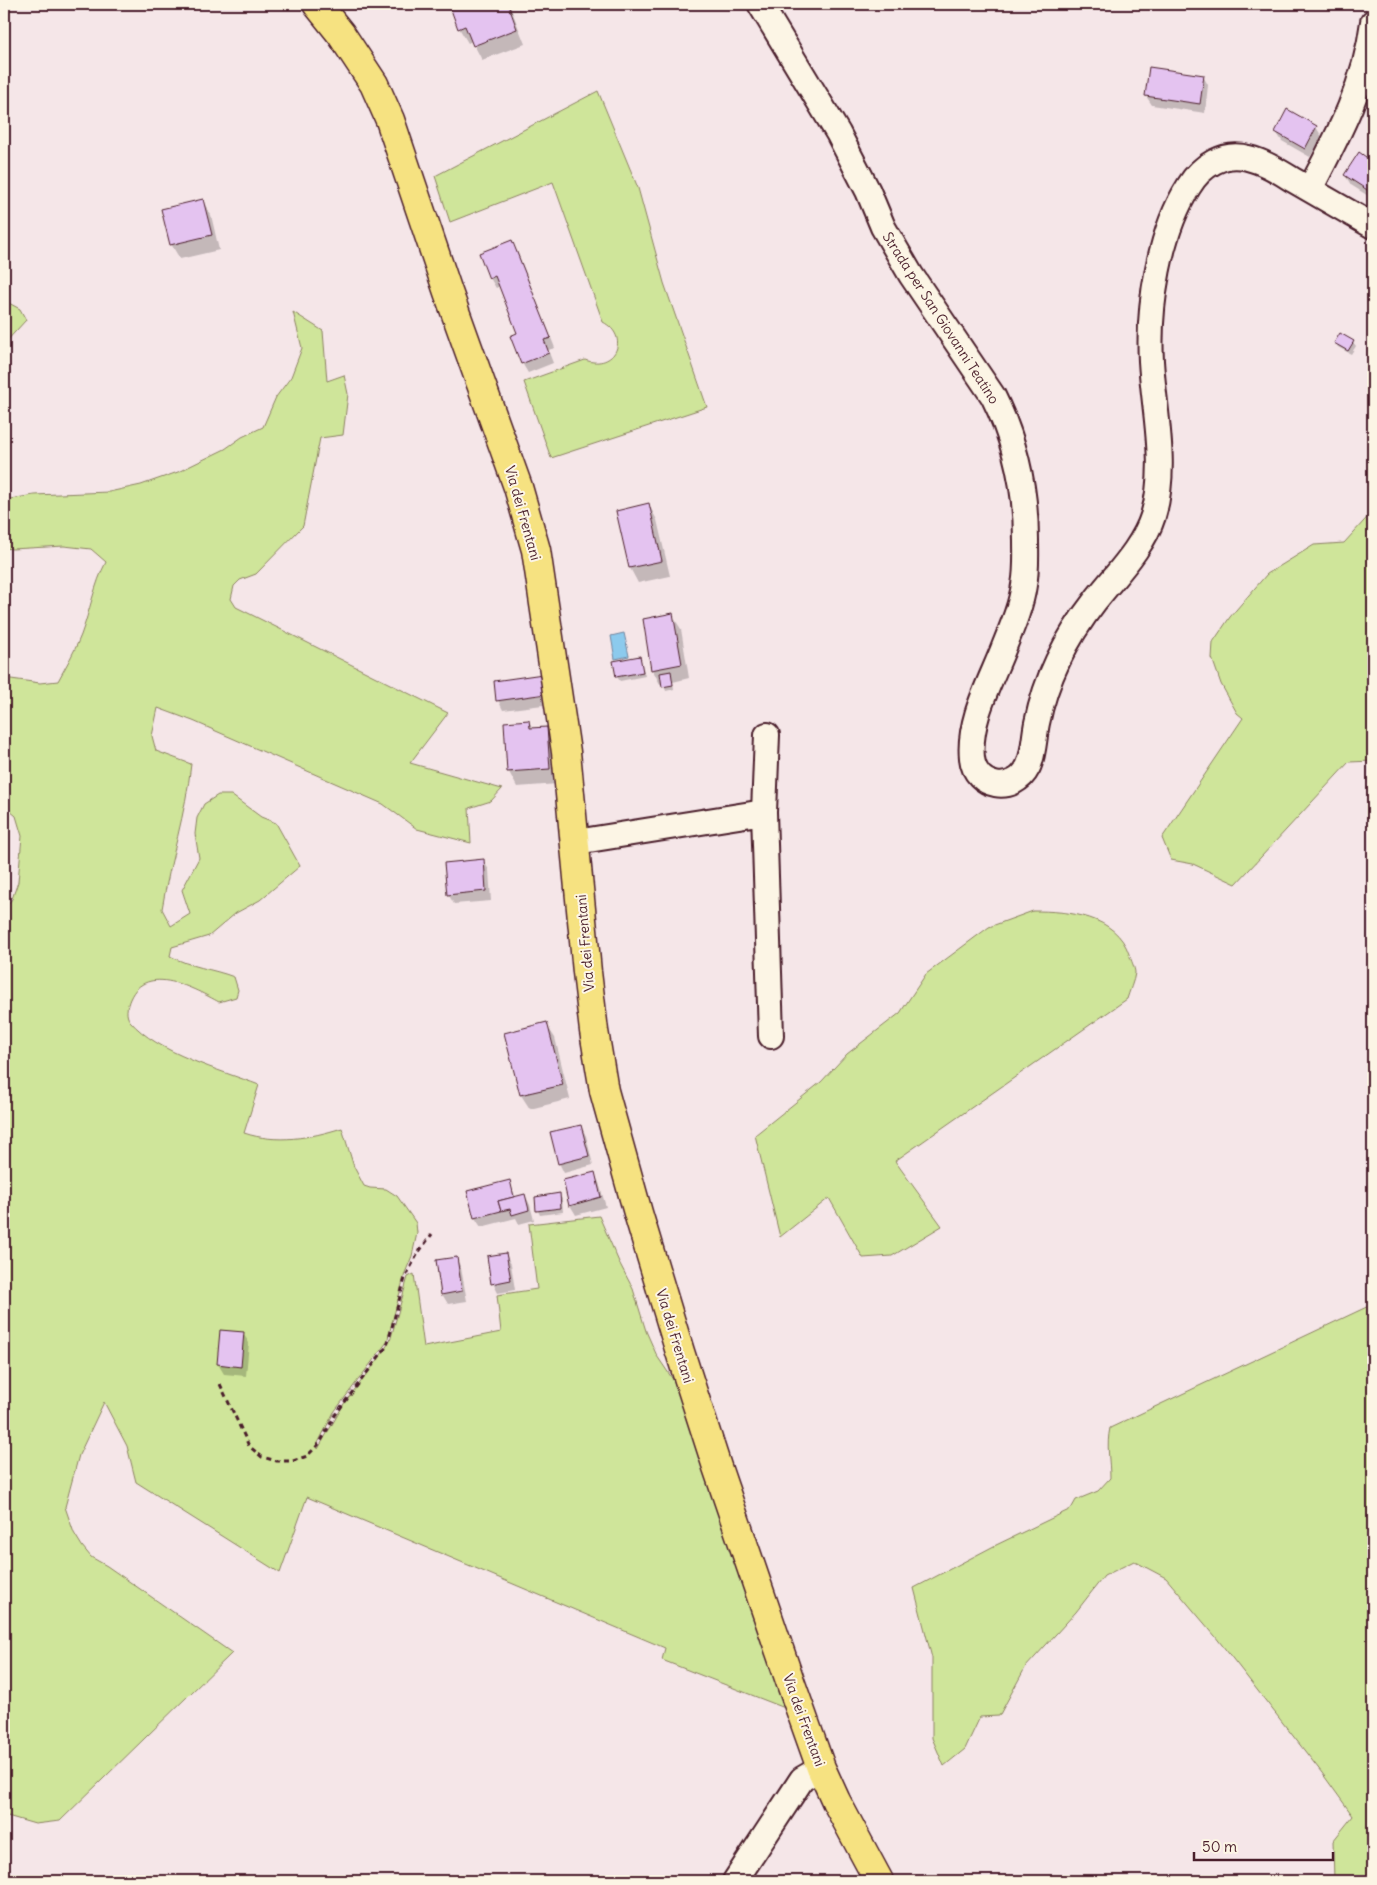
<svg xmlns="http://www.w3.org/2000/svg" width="1377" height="1885" font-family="Delius,sans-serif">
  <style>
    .green { fill: #cfe59a; stroke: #8c8262 }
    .water { fill: #8ccaed; stroke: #72869f }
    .shadow { fill: #0003 }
    .building { fill: #e4c3f0; stroke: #4a1f2b }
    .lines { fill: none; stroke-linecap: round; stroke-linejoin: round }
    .minor-casing { stroke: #4a1f2b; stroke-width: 28 }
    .major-casing { stroke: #4a1f2b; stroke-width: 31 }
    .path { stroke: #4a1f2b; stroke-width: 3; stroke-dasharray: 5 4; stroke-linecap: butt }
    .minor { stroke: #fcf5e5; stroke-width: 24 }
    .major { stroke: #f6e281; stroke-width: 28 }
    .labels { text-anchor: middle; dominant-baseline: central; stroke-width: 4; stroke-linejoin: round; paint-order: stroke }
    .street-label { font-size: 14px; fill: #4a1f2b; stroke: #fcf5e5 }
  </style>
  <rect width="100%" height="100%" fill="#f5e6e8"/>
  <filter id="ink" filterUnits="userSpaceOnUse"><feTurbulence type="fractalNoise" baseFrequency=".02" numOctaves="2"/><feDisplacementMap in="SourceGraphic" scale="10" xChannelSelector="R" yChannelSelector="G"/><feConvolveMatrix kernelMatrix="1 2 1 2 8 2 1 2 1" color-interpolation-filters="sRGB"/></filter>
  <g filter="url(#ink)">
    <g class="green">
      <path d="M598,91L638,188L664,283L707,407L551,458L524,382L585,360C615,371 631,337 603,322L553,182L450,222L435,176Z"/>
      <polygon points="5,301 20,309 26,320 4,344 4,302"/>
      <path d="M293,312L323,331L327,381L344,375L348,394L343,435L320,438L303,526L256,574L240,580L234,586L231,599L236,607L448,713L410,763L502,789L491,801L469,808L471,843L417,829L383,804L193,721L158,708L152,736L156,751L191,764C186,813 170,860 162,909L171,926L190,914L182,890L199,858L195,834L197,818L204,804L218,795H231L261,817L276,823L300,866L260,900L236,913L209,936L172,947L170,956C190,967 213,969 234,977L238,990L236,997L219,1002C195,989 146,962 130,999C127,1006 125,1015 130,1021C157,1053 220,1070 259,1085L244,1133C277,1144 310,1138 342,1128L354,1167L364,1186L370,1188L386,1189L397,1196L416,1223L417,1233L412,1256L405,1273L387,1342L334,1412L318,1443V1449L345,1402L377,1361L390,1341L408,1277L414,1274L424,1347L501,1332L497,1295L537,1289L529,1224L599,1216L619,1262L633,1289L646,1331L657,1356L678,1387L790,1710L662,1660L665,1648L307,1497L280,1573L136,1482L127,1446L104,1402L79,1455L65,1507L74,1533L82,1546L91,1557L107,1566L232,1653L60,1821L35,1824L4,1815V909L12,899L18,882L22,836L16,816L4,806V678L40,683L58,681C66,666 75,651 81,635C90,611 94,585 106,562L91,549L64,546L12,549L4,548V503L10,499L34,495L109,492L141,485L178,472L225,449L242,437L263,427L276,397L291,377L302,348Z"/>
      <polygon points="1373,511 1373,761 1349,762 1236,884 1193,864 1171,860 1162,838 1243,718 1237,713 1221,684 1212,658 1213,642 1230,617 1267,574 1314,545 1344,543"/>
      <path d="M1033,911C1068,911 1116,915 1129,954C1131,960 1135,968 1135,973C1134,981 1129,992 1127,999L895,1161L942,1226L892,1256L863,1258L829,1198L780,1237L755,1135L821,1082L847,1054L900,1013L926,974L989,927Z"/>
      <path d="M1373,1304V1881H1334L1333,1841L1353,1816L1322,1773L1215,1636L1166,1578L1134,1561L1104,1576L1076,1612L1025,1668L999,1716L980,1717L965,1749L944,1766L932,1738V1658L914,1588L992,1547L1071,1509L1076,1500L1098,1491L1110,1478C1110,1460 1106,1446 1110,1428Z"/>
    </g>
    <polygon class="water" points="624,633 629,656 615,659 611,636"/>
    <g class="shadow">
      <polygon points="450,4 509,4 525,44 482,60 472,41 468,43 459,28"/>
      <polygon points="1203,76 1208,85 1205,113 1152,105 1146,96"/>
      <polygon points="1316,127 1322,137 1310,157 1282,141 1276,132"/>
      <polygon points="1359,154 1373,163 1373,199 1351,185 1345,175"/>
      <polygon points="202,200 211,215 219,250 180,259 171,244"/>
      <polygon points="511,242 517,251 555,348 548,350 553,363 528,373 522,363 518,334 500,286 496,288 490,278"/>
      <polygon points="1335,342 1353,342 1356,346 1351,354 1338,347"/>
      <polygon points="649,505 657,520 670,576 638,583 630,568 618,512"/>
      <polygon points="672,615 681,629 689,678 673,682 674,689 666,691 663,683 660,684 652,669"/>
      <polygon points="640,657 645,676 620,681 617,677"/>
      <polygon points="543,675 551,704 503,710 498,700"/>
      <polygon points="529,721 533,729 546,728 554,743 558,784 517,787 509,772 505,723"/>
      <polygon points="483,860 489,870 491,901 454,904 448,894"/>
      <polygon points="546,1024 555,1038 570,1099 530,1109 521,1095 506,1034"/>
      <polygon points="581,1126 586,1136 593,1165 564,1173 559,1163"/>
      <polygon points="594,1173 599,1183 606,1207 576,1215 570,1205"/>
      <polygon points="509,1181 516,1198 525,1195 530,1205 534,1220 519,1224 516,1218 481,1227 475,1218 469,1192"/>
      <polygon points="559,1195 562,1199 563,1212 540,1215 538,1211"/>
      <polygon points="506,1255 511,1264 515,1290 498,1293 493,1283"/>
      <polygon points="456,1258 461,1268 467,1301 448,1304 442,1294"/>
      <polygon points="243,1333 249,1343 246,1376 224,1374 218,1364"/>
    </g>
    <g class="building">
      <polygon points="449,4 508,4 517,29 473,46 465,26 458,29"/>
      <polygon points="1149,67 1204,75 1200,104 1145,96"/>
      <polygon points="1287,109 1317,126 1305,149 1275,132"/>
      <polygon points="1359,152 1373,162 1372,193 1344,175"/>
      <polygon points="203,199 212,235 170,245 161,209"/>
      <polygon points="512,240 551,338 544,340 549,353 521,364 510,336 517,333 495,276 489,279 479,253"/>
      <polygon points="1340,333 1354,341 1348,351 1334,343"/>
      <polygon points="649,503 662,561 629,568 616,511"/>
      <polygon points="673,613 682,664 651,670 643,619"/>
      <polygon points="640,656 643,672 616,677 613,661"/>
      <polygon points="671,671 673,685 662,687 660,673"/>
      <polygon points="543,674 546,694 496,701 494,681"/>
      <polygon points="529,720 530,728 547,727 550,769 507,772 504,722"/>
      <polygon points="484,859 486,891 447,895 444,863"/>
      <polygon points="547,1022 563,1085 520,1095 504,1033"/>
      <polygon points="581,1125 589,1156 558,1164 550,1132"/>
      <polygon points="595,1172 601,1197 569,1206 563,1180"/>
      <polygon points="510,1180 514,1197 498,1201 501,1211 474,1218 467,1191"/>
      <polygon points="560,1193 561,1208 536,1211 535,1197"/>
      <polygon points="525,1194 529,1210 512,1215 510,1209 501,1211 498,1201"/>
      <polygon points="506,1253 511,1280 491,1284 487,1256"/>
      <polygon points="457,1257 462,1291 441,1295 436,1260"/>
      <polygon points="220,1330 244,1332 241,1367 217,1364"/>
    </g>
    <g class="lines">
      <defs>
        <g id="minor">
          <path d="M760,4L838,133L868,191L883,227L911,275L993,396C1016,442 1026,489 1026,540C1026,555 1027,570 1024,585C1021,606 1012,627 1004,647C991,681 968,720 972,758C975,788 1014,795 1028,767C1034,755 1034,737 1037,723C1046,678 1067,637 1095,601C1115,575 1143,548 1153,516C1168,466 1154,412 1151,361C1148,306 1159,233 1189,186C1201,166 1224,151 1248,158C1265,162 1280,172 1295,181C1321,196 1347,211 1373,226"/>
          <path d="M1310,189C1339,134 1365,86 1373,22"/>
          <polyline points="764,812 767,735"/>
          <polyline points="576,842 764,812 771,1036"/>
          <polyline points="735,1881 802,1779 821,1768"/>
        </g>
        <polyline id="major" points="317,4 341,34 374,84 390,120 448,292 518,487 536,550 566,752 587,972 594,1031 604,1091 638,1213 680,1352 717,1467 790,1681 821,1768 836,1801 879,1881"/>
      </defs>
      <use href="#minor" class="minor-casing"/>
      <use href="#major" class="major-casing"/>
      <polyline class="path" points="220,1384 249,1446 262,1457 277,1461 293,1461 307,1456 320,1443 335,1415 387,1346 405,1278 418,1253 432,1234"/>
      <use href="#minor" class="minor"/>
      <use href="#major" class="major"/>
    </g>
  </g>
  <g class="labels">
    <g class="street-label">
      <text transform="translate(941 318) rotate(57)">Strada per San Giovanni Teatino</text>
      <text transform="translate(523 513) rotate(74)">Via dei Frentani</text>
      <text transform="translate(585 943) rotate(-95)">Via dei Frentani</text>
      <text transform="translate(675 1336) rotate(73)">Via dei Frentani</text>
      <text transform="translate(804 1720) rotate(70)">Via dei Frentani</text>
    </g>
  </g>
  <rect width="1377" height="1885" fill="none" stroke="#fcf5e5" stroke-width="20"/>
  <rect x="10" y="10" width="1357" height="1865" fill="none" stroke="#4a1f2b" stroke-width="2" filter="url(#ink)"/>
  <path d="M1194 1852v8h139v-8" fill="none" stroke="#4a1f2b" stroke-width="2.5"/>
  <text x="1202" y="1852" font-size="15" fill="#4a1f2b" stroke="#fcf5e5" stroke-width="4" paint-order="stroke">50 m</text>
</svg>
